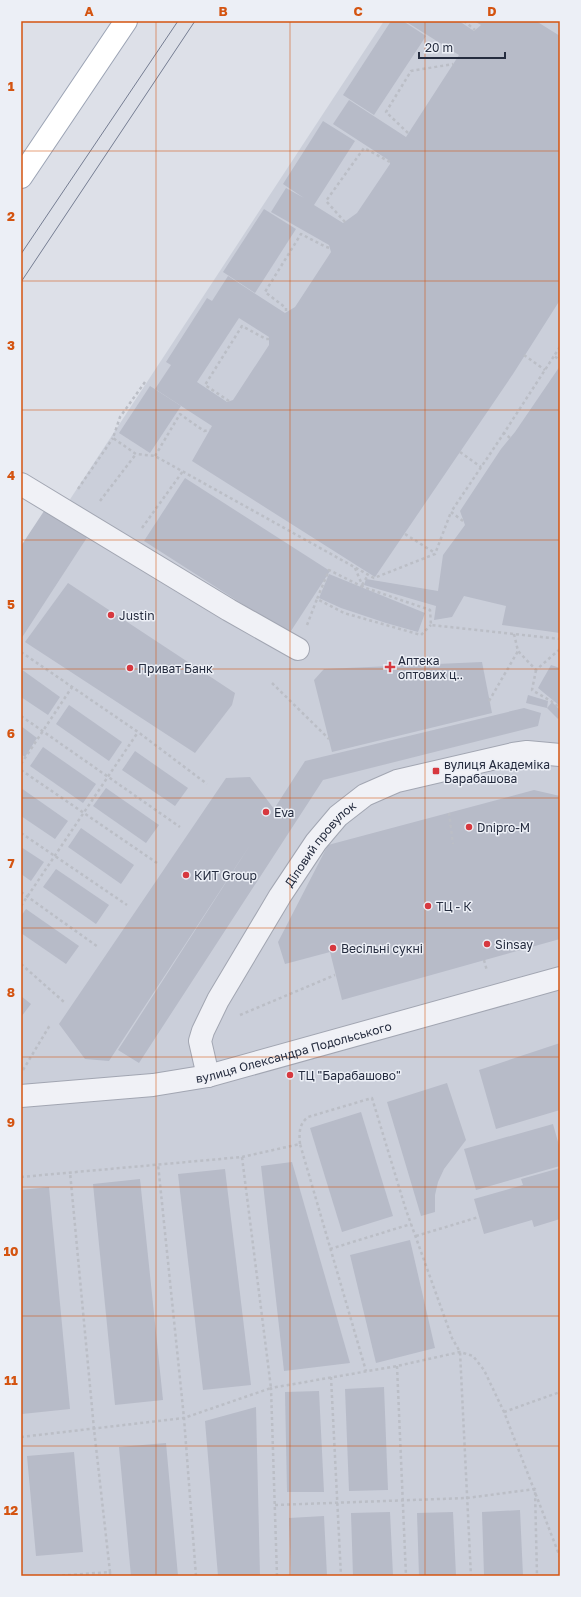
<svg xmlns="http://www.w3.org/2000/svg" width="581" height="1597" font-family="'Golos Text',sans-serif">
  <style>
    .built { fill: #cbcfda }
    .building { fill: #b7bbc8; fill-rule: evenodd }
    .lines { fill: none; stroke-linecap: round; stroke-linejoin: round }
    .minor-casing { stroke: #a2a6b2; stroke-width: 24 }
    .major-casing { stroke: #9ba3b4; stroke-width: 24 }
    .path { stroke: #bbbec6; stroke-width: 2.5; stroke-dasharray: 3 3; stroke-linecap: butt }
    .minor { stroke: #f0f1f6; stroke-width: 22 }
    .major { stroke: #fff; stroke-width: 22 }
    .tram { stroke: #757d92; stroke-width: 1 }
    .grid { fill: none; stroke: #d45411; stroke-width: 1; stroke-opacity: 0.55 }
    .poi-dot { fill: #d7383f; stroke: #eceff6; stroke-width: 1.5 }
    .labels { text-anchor: middle; dominant-baseline: central; stroke-width: 3; stroke-linejoin: round; paint-order: stroke }
    .poi-label { font-size: 12px; fill: #252c3f; stroke: #eceff6; text-anchor: start }
    .street-label { font-size: 12px; fill: #252c3f; stroke: #eceff6 }
    .neatline { fill: none; stroke: #d45411; stroke-width: 1.5 }
    .grid-label { font-size: 13px; text-anchor: middle; font-weight: bold; fill: #d45411 }
  </style>
  <rect width="100%" height="100%" fill="#dde0e8"/>
  <polygon class="built" points="384,21 560,21 560,1576 21,1576 21,574"/>
  <g class="building">
    <polygon points="391,21 403,21 426,36 374,115 343,95"/>
    <path d="M405,21H459L474,31L481,25L474,21H536L560,36V300L513,374L375,577L192,461L212,426L155,389L171,365L166,362L207,298L212,301L228,276L285,313L295,307L331,252L329,245L271,212L286,188L304,198L283,184L313,137L323,121L355,141L314,205L343,223L357,213L390,164V161L333,124L349,100L406,137L459,55ZM239,318L269,337V345L233,400L227,402L197,382Z"/>
    <polygon points="264,209 296,229 255,293 223,272"/>
    <polygon points="560,366 560,633 502,625 506,606 464,596 452,617 434,620 436,606 364,585 366,579 438,591 443,555 465,525 460,511 501,449 515,432"/>
    <polygon points="150,386 181,406 150,453 119,433"/>
    <polygon points="185,478 330,571 289,634 144,541"/>
    <polygon points="46,508 88,536 21,639 21,546"/>
    <polygon points="329,574 425,613 418,632 386,623 341,608 319,598"/>
    <polygon points="68,583 235,693 232,705 195,753 25,642"/>
    <polygon points="482,662 492,713 332,752 314,680 324,669"/>
    <polygon points="551,665 560,668 560,706 538,688"/>
    <polygon points="21,669 60,697 48,715 21,697"/>
    <polygon points="528,695 548,701 547,708 526,703"/>
    <polygon points="552,702 560,710 560,717 558,719 547,708"/>
    <polygon points="69,705 122,742 109,761 56,724"/>
    <polygon points="524,708 541,713 538,726 323,780 139,1063 118,1050 252,842 109,1061 85,1059 59,1024 226,778 250,777 274,809 305,761"/>
    <polygon points="21,726 37,738 25,757 21,754"/>
    <polygon points="43,747 96,784 83,803 30,766"/>
    <polygon points="135,751 188,788 175,806 122,770"/>
    <polygon points="21,788 68,821 55,839 21,816"/>
    <polygon points="106,788 159,825 146,843 93,806"/>
    <polygon points="534,790 560,796 560,939 342,1000 330,952 285,964 278,942 328,845"/>
    <polygon points="81,828 134,865 121,884 68,847"/>
    <polygon points="21,847 44,862 31,881 21,874"/>
    <polygon points="56,869 109,905 96,924 43,887"/>
    <polygon points="26,909 79,946 66,964 21,933 21,916"/>
    <polygon points="21,996 31,1004 21,1017"/>
    <polygon points="560,1043 560,1110 496,1129 479,1070"/>
    <polygon points="447,1083 466,1140 444,1169 438,1182 435,1195 435,1212 421,1216 387,1102"/>
    <polygon points="361,1112 393,1216 342,1232 310,1128"/>
    <polygon points="553,1124 560,1149 560,1166 476,1190 464,1149"/>
    <polygon points="292,1162 350,1363 284,1371 261,1166"/>
    <polygon points="560,1168 560,1219 534,1227 532,1220 484,1234 474,1199 523,1185 521,1179"/>
    <polygon points="225,1169 251,1385 203,1390 178,1174"/>
    <polygon points="140,1179 163,1400 115,1405 93,1184"/>
    <polygon points="49,1187 70,1409 22,1414 21,1399 21,1190"/>
    <polygon points="410,1240 435,1348 376,1363 350,1255"/>
    <polygon points="384,1387 388,1490 349,1491 345,1389"/>
    <polygon points="319,1391 324,1492 287,1492 285,1392"/>
    <polygon points="256,1407 260,1576 218,1576 205,1421"/>
    <polygon points="166,1443 178,1576 131,1576 119,1447"/>
    <polygon points="74,1452 83,1552 36,1556 27,1456"/>
    <polygon points="520,1510 523,1576 484,1576 482,1512"/>
    <polygon points="390,1512 393,1576 353,1576 351,1513"/>
    <polygon points="453,1512 456,1576 419,1576 417,1513"/>
    <polygon points="324,1516 327,1576 291,1576 289,1518"/>
  </g>
  <g class="lines">
    <defs>
      <g id="minor">
        <polyline points="21,484 229,610 298,649"/>
        <path id="s1" d="M208,1076L200,1041L203,1031L218,1000L280,896L316,842L338,816L365,795L397,781L513,754L527,752L560,755"/>
        <path id="s2" d="M21,1096L153,1085L208,1076L560,978"/>
      </g>
      <polyline id="major" points="21,177 126,21"/>
    </defs>
    <use href="#minor" class="minor-casing"/>
    <use href="#major" class="major-casing"/>
    <g class="path">
      <polyline points="464,21 475,30"/>
      <polyline points="408,133 386,112 411,71 453,64"/>
      <polyline points="345,222 326,201 364,148 390,162"/>
      <polyline points="286,311 286,308 265,292 301,234 326,247 330,248"/>
      <polyline points="560,347 554,356 560,360"/>
      <polyline points="524,355 545,370"/>
      <polyline points="145,382 120,417 113,438 136,454 155,456 374,578 435,554 451,512"/>
      <polyline points="229,401 205,385 242,326 266,339 269,339"/>
      <polyline points="510,438 504,433 554,356"/>
      <polyline points="460,452 481,467"/>
      <polyline points="155,456 180,414 204,431 210,430"/>
      <polyline points="78,489 113,438"/>
      <polyline points="100,501 136,454"/>
      <polyline points="463,521 451,512 504,433"/>
      <polyline points="142,528 183,471"/>
      <polyline points="405,534 435,553"/>
      <polyline points="355,568 363,587 430,610 431,625 560,639"/>
      <polyline points="362,585 368,575"/>
      <polyline points="363,587 329,570 317,599 344,613 421,635 431,625"/>
      <polyline points="307,625 317,599"/>
      <polyline points="514,634 518,651 536,670 560,649"/>
      <polyline points="21,652 138,732 207,784"/>
      <polyline points="536,670 532,690 551,701 560,708"/>
      <polyline points="272,683 329,739"/>
      <polyline points="489,701 518,651"/>
      <polyline points="21,716 180,827"/>
      <polyline points="21,764 72,687"/>
      <polyline points="21,770 157,863"/>
      <polyline points="449,813 453,844"/>
      <polyline points="21,833 127,905"/>
      <polyline points="21,892 98,947"/>
      <polyline points="21,906 138,732"/>
      <polyline points="484,960 487,971"/>
      <polyline points="21,964 64,1002"/>
      <polyline points="240,1015 335,975"/>
      <polyline points="23,1070 50,1025"/>
      <path d="M300,1144C299,1133 299,1124 308,1117L372,1098L406,1210L452,1338L460,1352L471,1576"/>
      <polyline points="242,1157 300,1144 366,1371"/>
      <polyline points="21,1177 242,1157 271,1388 184,1418 196,1576"/>
      <polyline points="416,1236 479,1217"/>
      <polyline points="330,1249 411,1224"/>
      <polyline points="397,1366 406,1576"/>
      <polyline points="331,1377 341,1576"/>
      <polyline points="504,1412 560,1392"/>
      <polyline points="21,1437 184,1418 158,1164"/>
      <polyline points="275,1505 467,1498 535,1489 537,1576"/>
      <polyline points="21,1564 22,1576"/>
      <polyline points="110,1572 110,1576"/>
      <polyline points="56,1576 110,1572 94,1429 70,1172"/>
      <polyline points="277,1576 271,1388 397,1366 460,1352 473,1356 484,1370 504,1412 560,1557"/>
    </g>
    <use href="#minor" class="minor"/>
    <use href="#major" class="major"/>
    <g class="tram">
      <polyline points="21,254 178,21"/>
      <polyline points="21,282 195,21"/>
    </g>
  </g>
  <path class="grid" d="M156,21V1576M290,21V1576M425,21V1576M21,151H560M21,281H560M21,410H560M21,540H560M21,669H560M21,798H560M21,928H560M21,1057H560M21,1187H560M21,1316H560M21,1446H560"/>
  <g class="poi-dot">
    <circle cx="111" cy="615" r="4"/>
    <path d="M388 661h4v4h4v4h-4v4h-4v-4h-4v-4h4z"/>
    <circle cx="130" cy="668" r="4"/>
    <rect x="432" y="767" width="8" height="8" rx="2"/>
    <circle cx="266" cy="812" r="4"/>
    <circle cx="469" cy="827" r="4"/>
    <circle cx="186" cy="875" r="4"/>
    <circle cx="428" cy="906" r="4"/>
    <circle cx="487" cy="944" r="4"/>
    <circle cx="333" cy="948" r="4"/>
    <circle cx="290" cy="1075" r="4"/>
  </g>
  <g class="labels">
    <g class="poi-label">
      <text x="119" y="615">Justin</text>
      <text x="398" y="660">Аптека<tspan x="398" dy="14">оптових ц‥</tspan></text>
      <text x="138" y="668">Приват Банк</text>
      <text x="444" y="764">вулиця Академіка<tspan x="444" dy="14">Барабашова</tspan></text>
      <text x="274" y="812">Eva</text>
      <text x="477" y="827">Dnipro-M</text>
      <text x="194" y="875">КИТ Group</text>
      <text x="436" y="906">ТЦ - К</text>
      <text x="495" y="944">Sinsay</text>
      <text x="341" y="948">Весільні сукні</text>
      <text x="298" y="1075">ТЦ "Барабашово"</text>
    </g>
    <g class="street-label">
      <text stroke="none"><textPath href="#s1" startOffset="268">Діловий провулок</textPath></text>
      <text stroke="none"><textPath href="#s2" startOffset="277">вулиця Олександра Подольського</textPath></text>
    </g>
  </g>
  <rect width="581" height="1597" fill="none" stroke="#eceff6" stroke-width="44"/>
  <path d="M419 52v6h86v-6" fill="none" stroke="#252c3f" stroke-width="2"/>
  <text x="425" y="52" font-size="12" fill="#252c3f" stroke="#eceff6" stroke-width="3" paint-order="stroke">20 m</text>
  <rect x="22" y="22" width="537" height="1553" class="neatline"/>
  <g class="grid-label">
    <text x="89" y="16">A</text>
    <text x="223" y="16">B</text>
    <text x="358" y="16">C</text>
    <text x="492" y="16">D</text>
    <text x="11" y="91">1</text>
    <text x="11" y="221">2</text>
    <text x="11" y="350">3</text>
    <text x="11" y="480">4</text>
    <text x="11" y="609">5</text>
    <text x="11" y="738">6</text>
    <text x="11" y="868">7</text>
    <text x="11" y="997">8</text>
    <text x="11" y="1127">9</text>
    <text x="11" y="1256">10</text>
    <text x="11" y="1385">11</text>
    <text x="11" y="1515">12</text>
  </g>
</svg>
